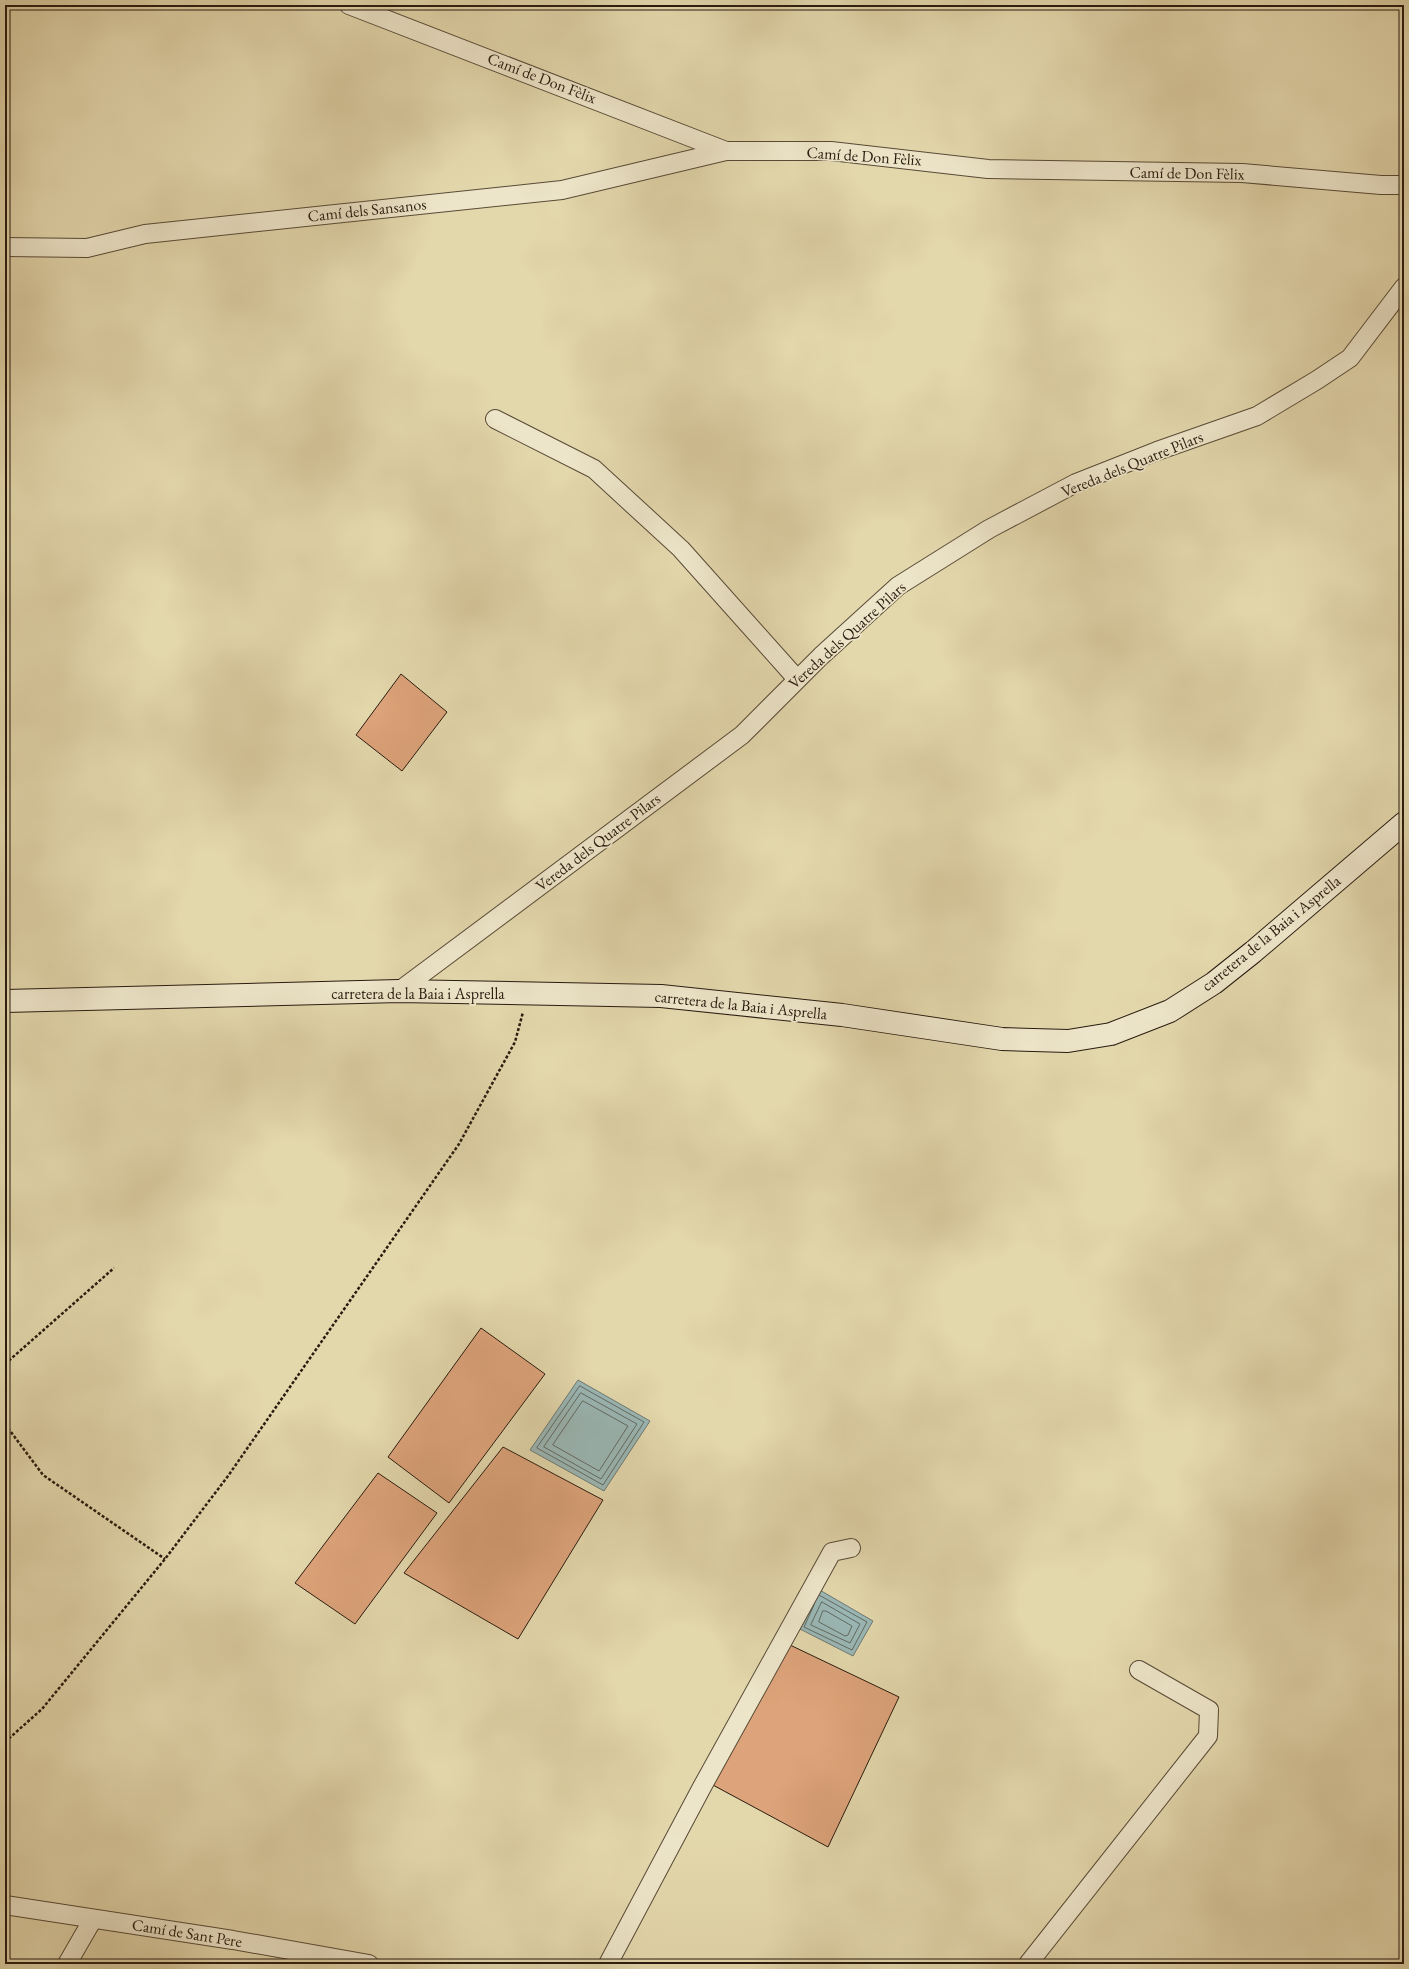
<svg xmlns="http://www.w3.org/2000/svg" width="1409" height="1969" font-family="'EB Garamond',serif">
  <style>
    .water { fill: #9ab7b5; stroke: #6d7973 }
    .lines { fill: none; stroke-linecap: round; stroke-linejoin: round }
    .shore { stroke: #626962; stroke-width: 1 }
    .building { fill: #dda37a; stroke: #291b0f }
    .street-casing { stroke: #584a36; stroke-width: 20 }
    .secondary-casing { stroke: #291b0f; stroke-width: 24 }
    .path { stroke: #291b0f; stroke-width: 2.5; stroke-dasharray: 3 2; stroke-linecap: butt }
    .street { stroke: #ede5c9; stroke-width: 18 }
    .secondary { stroke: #ede5c9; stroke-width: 22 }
    .labels { text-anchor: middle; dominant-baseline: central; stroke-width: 3.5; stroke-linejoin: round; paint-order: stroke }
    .street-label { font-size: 16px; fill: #291b0f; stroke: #ede5c9 }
  </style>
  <rect width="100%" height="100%" fill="#e3d7ac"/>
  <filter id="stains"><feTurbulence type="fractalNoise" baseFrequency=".005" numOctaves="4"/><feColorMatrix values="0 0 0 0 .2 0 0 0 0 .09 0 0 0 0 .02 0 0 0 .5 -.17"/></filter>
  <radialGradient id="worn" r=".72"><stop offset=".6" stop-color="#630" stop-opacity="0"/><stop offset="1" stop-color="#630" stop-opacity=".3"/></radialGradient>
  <g class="water">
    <polygon points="578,1380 650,1421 604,1491 530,1450"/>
    <polygon points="818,1589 873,1621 853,1656 798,1628"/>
  </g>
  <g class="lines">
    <g class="shore">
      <polygon points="580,1386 644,1422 603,1485 537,1448"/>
      <polygon points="581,1393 637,1424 601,1479 544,1447"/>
      <polygon points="583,1401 628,1426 599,1471 553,1445"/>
      <polygon points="822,1602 860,1624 850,1643 811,1625"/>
      <polyline points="814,1605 804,1627 852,1650 867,1622 819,1595"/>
      <polygon points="823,1611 826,1611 852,1626 848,1635 845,1636 819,1622"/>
    </g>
  </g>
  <g class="building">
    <polygon points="401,674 447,712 402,771 356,735"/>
    <polygon points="481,1328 545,1374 449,1503 388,1457"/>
    <polygon points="503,1447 603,1500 518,1639 404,1573"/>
    <polygon points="378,1473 437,1513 355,1624 295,1583"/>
    <polygon points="790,1645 899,1697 828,1847 711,1784"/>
  </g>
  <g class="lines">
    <defs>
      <g id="street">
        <polyline points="349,5 726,151 831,151 988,169 1242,173 1381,185 1404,185"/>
        <polyline points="5,247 87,248 145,234 562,190 726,151"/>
        <polyline points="495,419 594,469 681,549 797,679"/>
        <polyline points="399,991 742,735 821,656 898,586 989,529 1076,483 1157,451 1257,416 1317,380 1350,358 1404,287"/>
        <polyline points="5,1905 233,1940 369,1964"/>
        <polyline points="67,1964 93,1919"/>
        <polyline points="608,1964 702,1787 832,1552 851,1548"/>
        <polyline points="1028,1964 1208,1736 1209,1710 1139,1670"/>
      </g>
      <polyline id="secondary" points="5,1001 399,991 661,996 842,1015 1002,1039 1068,1041 1111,1034 1170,1011 1214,983 1253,952 1404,823"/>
    </defs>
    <use href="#street" class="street-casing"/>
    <use href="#secondary" class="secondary-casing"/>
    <g class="path">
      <polyline points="5,1364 114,1268"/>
      <polyline points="5,1424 43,1475 165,1559"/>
      <polyline points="5,1742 42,1709 165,1559 228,1476 459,1144 515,1042 523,1012"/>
    </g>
    <use href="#street" class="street"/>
    <use href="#secondary" class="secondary"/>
  </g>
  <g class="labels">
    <g class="street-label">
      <text transform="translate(542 78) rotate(21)">Camí de Don Fèlix</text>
      <text transform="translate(864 156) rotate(4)">Camí de Don Fèlix</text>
      <text transform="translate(1187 173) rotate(1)">Camí de Don Fèlix</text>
      <text transform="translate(367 210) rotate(-6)">Camí dels Sansanos</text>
      <text transform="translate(1132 464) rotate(-22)">Vereda dels Quatre Pilars</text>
      <text transform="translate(847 635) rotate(-42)">Vereda dels Quatre Pilars</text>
      <text transform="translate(598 842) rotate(-37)">Vereda dels Quatre Pilars</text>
      <text transform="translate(1271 933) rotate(-39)">carretera de la Baia i Asprella</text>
      <text x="418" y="993">carretera de la Baia i Asprella</text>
      <text transform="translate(741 1005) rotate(6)">carretera de la Baia i Asprella</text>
      <text transform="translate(187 1933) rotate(9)">Camí de Sant Pere</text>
    </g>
  </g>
  <rect width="1409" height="1969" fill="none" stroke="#e3d7ac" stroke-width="20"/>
  <rect x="6" y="6" width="1397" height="1957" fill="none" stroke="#291b0f" stroke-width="2"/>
  <rect x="10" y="10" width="1389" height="1949" fill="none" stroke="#291b0f"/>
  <rect width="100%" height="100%" filter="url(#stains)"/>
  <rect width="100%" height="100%" fill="url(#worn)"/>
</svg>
